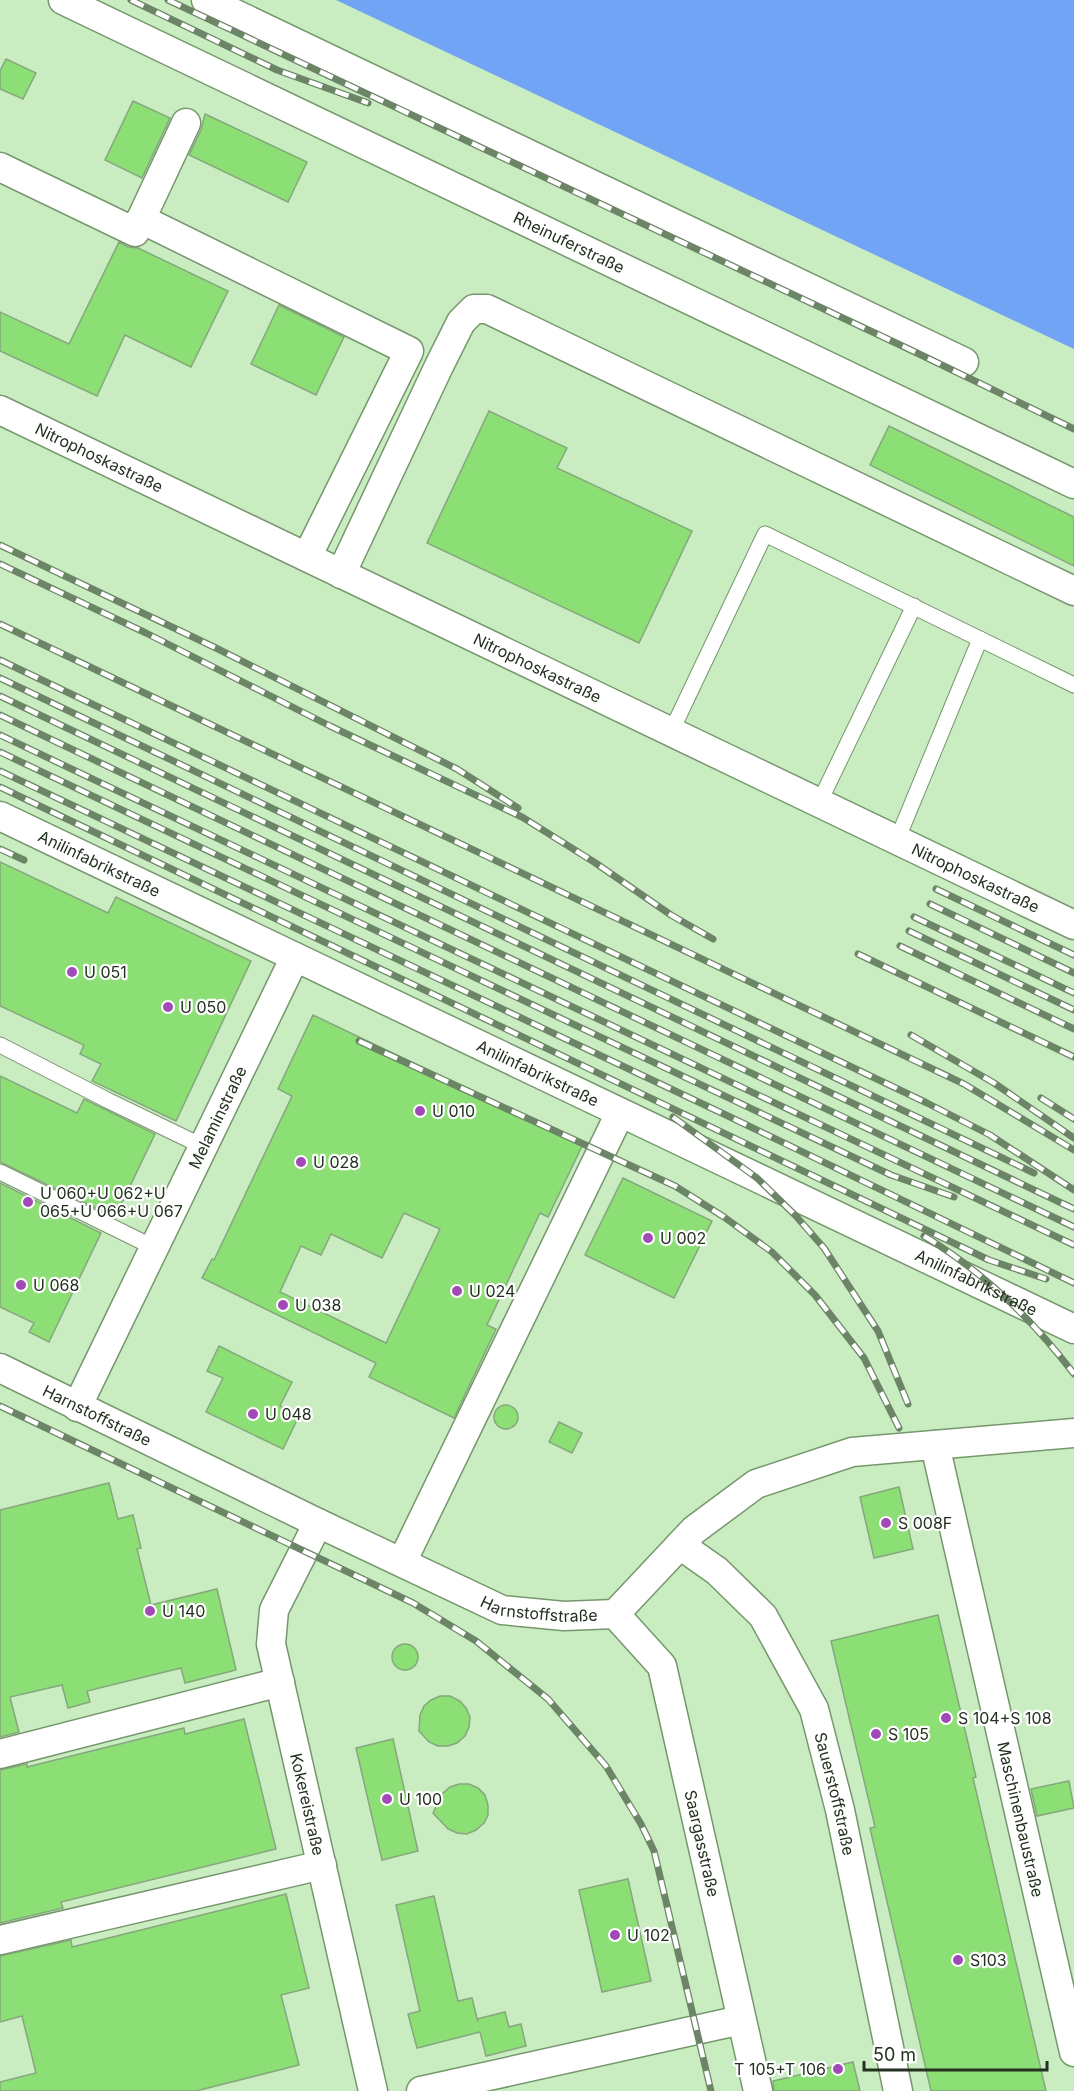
<svg xmlns="http://www.w3.org/2000/svg" width="1074" height="2091" font-family="Inter,sans-serif">
  <style>
    .water { fill: #71a4f4 }
    .building { fill: #8cdf75; stroke: #86a77d; stroke-width: 1.5; fill-rule: evenodd }
    .lines { fill: none; stroke-linecap: round; stroke-linejoin: round }
    .lane-casing { stroke: #76976d; stroke-width: 17 }
    .street-casing { stroke: #76976d; stroke-width: 31 }
    .lane { stroke: #fff; stroke-width: 15 }
    .street { stroke: #fff; stroke-width: 28 }
    .rail-casing { stroke: #6d8567; stroke-width: 7 }
    .rail { stroke: #fff; stroke-width: 4.5; stroke-dasharray: 14; stroke-linecap: butt }
    .poi-dot { fill: #a14ab7; stroke: #fff; stroke-width: 2 }
    .labels { text-anchor: middle; dominant-baseline: central; stroke-width: 4.5; stroke-linejoin: round; paint-order: stroke }
    .street-label { font-size: 16px; fill: #243120; stroke: #fff }
    .poi-label { font-size: 16px; fill: #243120; stroke: #fff; text-anchor: start }
  </style>
  <rect width="100%" height="100%" fill="#c9edc0"/>
  <polygon class="water" points="336,0 1074,0 1074,349"/>
  <g class="building">
    <polygon points="6,59 36,73 23,99 0,89 0,71"/>
    <polygon points="133,101 170,118 142,178 105,160"/>
    <polygon points="205,114 307,162 288,202 189,155 201,130"/>
    <polygon points="119,242 128,247 138,248 228,291 191,367 125,335 97,396 0,351 0,312 69,344"/>
    <polygon points="279,305 344,337 316,395 251,364"/>
    <polygon points="489,411 567,448 557,468 692,531 639,643 427,543"/>
    <polygon points="889,426 1074,517 1074,566 870,465"/>
    <polygon points="0,862 108,913 116,897 251,961 176,1121 92,1081 101,1064 80,1054 84,1045 0,1006"/>
    <path d="M313,1015L583,1144L548,1217L540,1213L487,1325L496,1329L454,1418L369,1377L376,1363L202,1278L212,1259L214,1260L292,1096L278,1089ZM404,1213L440,1229L386,1343L280,1292L301,1246L321,1255L331,1234L382,1258Z"/>
    <polygon points="0,1076 77,1113 84,1099 155,1134 118,1211 113,1209 110,1215 0,1162"/>
    <polygon points="623,1178 712,1221 674,1298 585,1255"/>
    <polygon points="0,1183 101,1233 49,1342 29,1332 34,1323 0,1307"/>
    <polygon points="219,1346 292,1382 280,1406 299,1416 283,1449 206,1412 223,1378 207,1371"/>
    <circle cx="506" cy="1417" r="12"/>
    <polygon points="559,1422 582,1433 572,1453 549,1442"/>
    <polygon points="109,1483 118,1519 133,1515 141,1548 137,1549 151,1605 217,1589 236,1670 185,1683 181,1668 87,1691 90,1702 68,1708 62,1685 10,1697 19,1732 0,1737 0,1510"/>
    <polygon points="899,1487 913,1549 874,1558 860,1497"/>
    <polygon points="938,1615 976,1777 973,1778 1046,2091 931,2091 870,1828 875,1827 831,1641"/>
    <circle cx="405" cy="1657" r="13"/>
    <polygon points="440,1696 450,1696 460,1701 466,1708 470,1717 469,1727 465,1736 457,1743 448,1746 438,1746 429,1742 419,1731 420,1715 424,1706 431,1700"/>
    <polygon points="244,1719 276,1849 61,1902 63,1908 0,1923 0,1770 27,1764 27,1767 184,1728 185,1734"/>
    <polygon points="393,1739 418,1851 382,1860 356,1748"/>
    <polygon points="1069,1781 1074,1808 1037,1816 1031,1789"/>
    <polygon points="459,1784 469,1784 478,1788 485,1795 488,1805 488,1815 484,1823 476,1830 467,1834 457,1833 448,1829 433,1813 442,1794 450,1787"/>
    <polygon points="628,1879 651,1981 602,1992 579,1890"/>
    <polygon points="286,1894 309,1988 281,1995 299,2065 196,2091 0,2091 0,2082 36,2073 22,2016 0,2022 0,1956 71,1940 72,1947"/>
    <polygon points="434,1896 458,2001 472,1998 478,2022 477,2019 505,2012 509,2027 521,2024 526,2046 486,2056 480,2032 417,2048 408,2014 420,2011 396,1905"/>
    <polygon points="853,2062 860,2091 774,2091 773,2081"/>
  </g>
  <g class="lines">
    <defs>
      <g id="lane">
        <polyline points="671,732 765,534 1074,685"/>
        <polyline points="819,803 914,606"/>
        <polyline points="897,840 980,639"/>
        <polyline points="0,1045 107,1100 204,1147"/>
        <polyline points="0,1172 155,1248"/>
      </g>
      <g id="street">
        <path id="s1" d="M63,0L1074,484"/>
        <polyline points="206,0 964,362"/>
        <polyline points="0,167 135,232 186,123"/>
        <polyline points="141,219 409,351 307,557"/>
        <path id="s2" d="M0,410L1074,925"/>
        <polyline points="341,574 439,366 461,322 474,309 487,309 1074,591"/>
        <path id="s3" d="M0,816L1074,1329"/>
        <path id="s4" d="M0,1368L318,1523L502,1610L564,1616L615,1614L694,1530L756,1484L852,1452L1074,1433"/>
        <path id="s5" d="M77,1407L295,957"/>
        <path id="s6" d="M935,1445L1074,2052"/>
        <path id="s7" d="M318,1523L274,1610L271,1644L373,2091"/>
        <path id="s8" d="M680,1545L717,1571L763,1616L814,1709L840,1810L898,2091"/>
        <polyline points="402,1562 620,1113"/>
        <path id="s9" d="M615,1614L662,1666L758,2091"/>
        <polyline points="0,1754 280,1682"/>
        <polyline points="0,1940 322,1865"/>
        <polyline points="421,2091 741,2020"/>
      </g>
    </defs>
    <use href="#lane" class="lane-casing"/>
    <use href="#street" class="street-casing"/>
    <use href="#lane" class="lane"/>
    <use href="#street" class="street"/>
    <defs>
      <g id="rail">
        <polyline points="131,0 277,70 368,103"/>
        <polyline points="168,0 913,351 1074,429"/>
        <polyline points="0,545 216,648 457,769 518,808"/>
        <polyline points="0,564 146,633 330,726 522,817 594,862 671,915 713,939"/>
        <polyline points="0,624 964,1084 1074,1150"/>
        <polyline points="0,660 927,1103 990,1135 1074,1190"/>
        <polyline points="0,678 1034,1173"/>
        <polyline points="0,696 1074,1209"/>
        <polyline points="0,715 1074,1227"/>
        <polyline points="0,735 1074,1245"/>
        <polyline points="0,752 891,1175 954,1197"/>
        <polyline points="0,771 728,1116 1074,1283"/>
        <polyline points="0,787 989,1260 1046,1279"/>
        <polyline points="0,849 24,860"/>
        <polyline points="936,889 1074,955"/>
        <polyline points="930,904 1074,973"/>
        <polyline points="914,917 1074,993"/>
        <polyline points="909,931 1074,1010"/>
        <polyline points="900,946 1074,1029"/>
        <polyline points="858,954 1074,1057"/>
        <polyline points="911,1035 994,1083 1074,1138"/>
        <polyline points="359,1041 675,1186 724,1217 772,1252 815,1295 864,1358 899,1428"/>
        <polyline points="1041,1098 1074,1119"/>
        <polyline points="673,1117 757,1178 795,1215 824,1248 878,1331 908,1404"/>
        <path d="M924,1236C982,1271 1033,1320 1074,1374"/>
        <polyline points="0,1406 413,1603 476,1641 548,1699 606,1766 641,1824 654,1851 711,2091"/>
      </g>
    </defs>
    <use href="#rail" class="rail-casing"/>
    <use href="#rail" class="rail"/>
  </g>
  <g class="poi-dot">
    <circle cx="72" cy="972" r="6"/>
    <circle cx="168" cy="1007" r="6"/>
    <circle cx="420" cy="1111" r="6"/>
    <circle cx="301" cy="1162" r="6"/>
    <circle cx="28" cy="1202" r="6"/>
    <circle cx="648" cy="1238" r="6"/>
    <circle cx="21" cy="1285" r="6"/>
    <circle cx="457" cy="1291" r="6"/>
    <circle cx="283" cy="1305" r="6"/>
    <circle cx="253" cy="1414" r="6"/>
    <circle cx="886" cy="1523" r="6"/>
    <circle cx="150" cy="1611" r="6"/>
    <circle cx="946" cy="1718" r="6"/>
    <circle cx="876" cy="1734" r="6"/>
    <circle cx="387" cy="1799" r="6"/>
    <circle cx="615" cy="1935" r="6"/>
    <circle cx="958" cy="1960" r="6"/>
    <circle cx="838" cy="2069" r="6"/>
  </g>
  <g class="labels">
    <g class="street-label">
      <text stroke="none"><textPath href="#s1" startOffset="561">Rheinuferstraße</textPath></text>
      <text stroke="none"><textPath href="#s2" startOffset="110">Nitrophoskastraße</textPath></text>
      <text stroke="none"><textPath href="#s2" startOffset="596">Nitrophoskastraße</textPath></text>
      <text stroke="none"><textPath href="#s3" startOffset="110">Anilinfabrikstraße</textPath></text>
      <text stroke="none"><textPath href="#s2" startOffset="1082">Nitrophoskastraße</textPath></text>
      <text stroke="none"><textPath href="#s3" startOffset="596">Anilinfabrikstraße</textPath></text>
      <text stroke="none"><textPath href="#s5" startOffset="322">Melaminstraße</textPath></text>
      <text stroke="none"><textPath href="#s3" startOffset="1082">Anilinfabrikstraße</textPath></text>
      <text stroke="none"><textPath href="#s4" startOffset="108">Harnstoffstraße</textPath></text>
      <text stroke="none"><textPath href="#s4" startOffset="594">Harnstoffstraße</textPath></text>
      <text stroke="none"><textPath href="#s8" startOffset="303">Sauerstoffstraße</textPath></text>
      <text stroke="none"><textPath href="#s7" startOffset="296">Kokereistraße</textPath></text>
      <text stroke="none"><textPath href="#s6" startOffset="384">Maschinenbaustraße</textPath></text>
      <text stroke="none"><textPath href="#s9" startOffset="252">Saargasstraße</textPath></text>
    </g>
    <g class="poi-label">
      <text x="84" y="972">U 051</text>
      <text x="180" y="1007">U 050</text>
      <text x="432" y="1111">U 010</text>
      <text x="313" y="1162">U 028</text>
      <text x="40" y="1193">U 060+U 062+U<tspan x="40" dy="18">065+U 066+U 067</tspan></text>
      <text x="660" y="1238">U 002</text>
      <text x="33" y="1285">U 068</text>
      <text x="469" y="1291">U 024</text>
      <text x="295" y="1305">U 038</text>
      <text x="265" y="1414">U 048</text>
      <text x="898" y="1523">S 008F</text>
      <text x="162" y="1611">U 140</text>
      <text x="958" y="1718">S 104+S 108</text>
      <text x="888" y="1734">S 105</text>
      <text x="399" y="1799">U 100</text>
      <text x="627" y="1935">U 102</text>
      <text x="970" y="1960">S103</text>
      <text x="826" y="2069" text-anchor="end">T 105+T 106</text>
    </g>
  </g>
  <path d="M864 2061v9h183v-9" fill="none" stroke="#243120" stroke-width="3"/>
  <text x="873" y="2061" font-size="18" fill="#243120" stroke="#ffffff" stroke-width="4.5" paint-order="stroke">50 m</text>
</svg>
